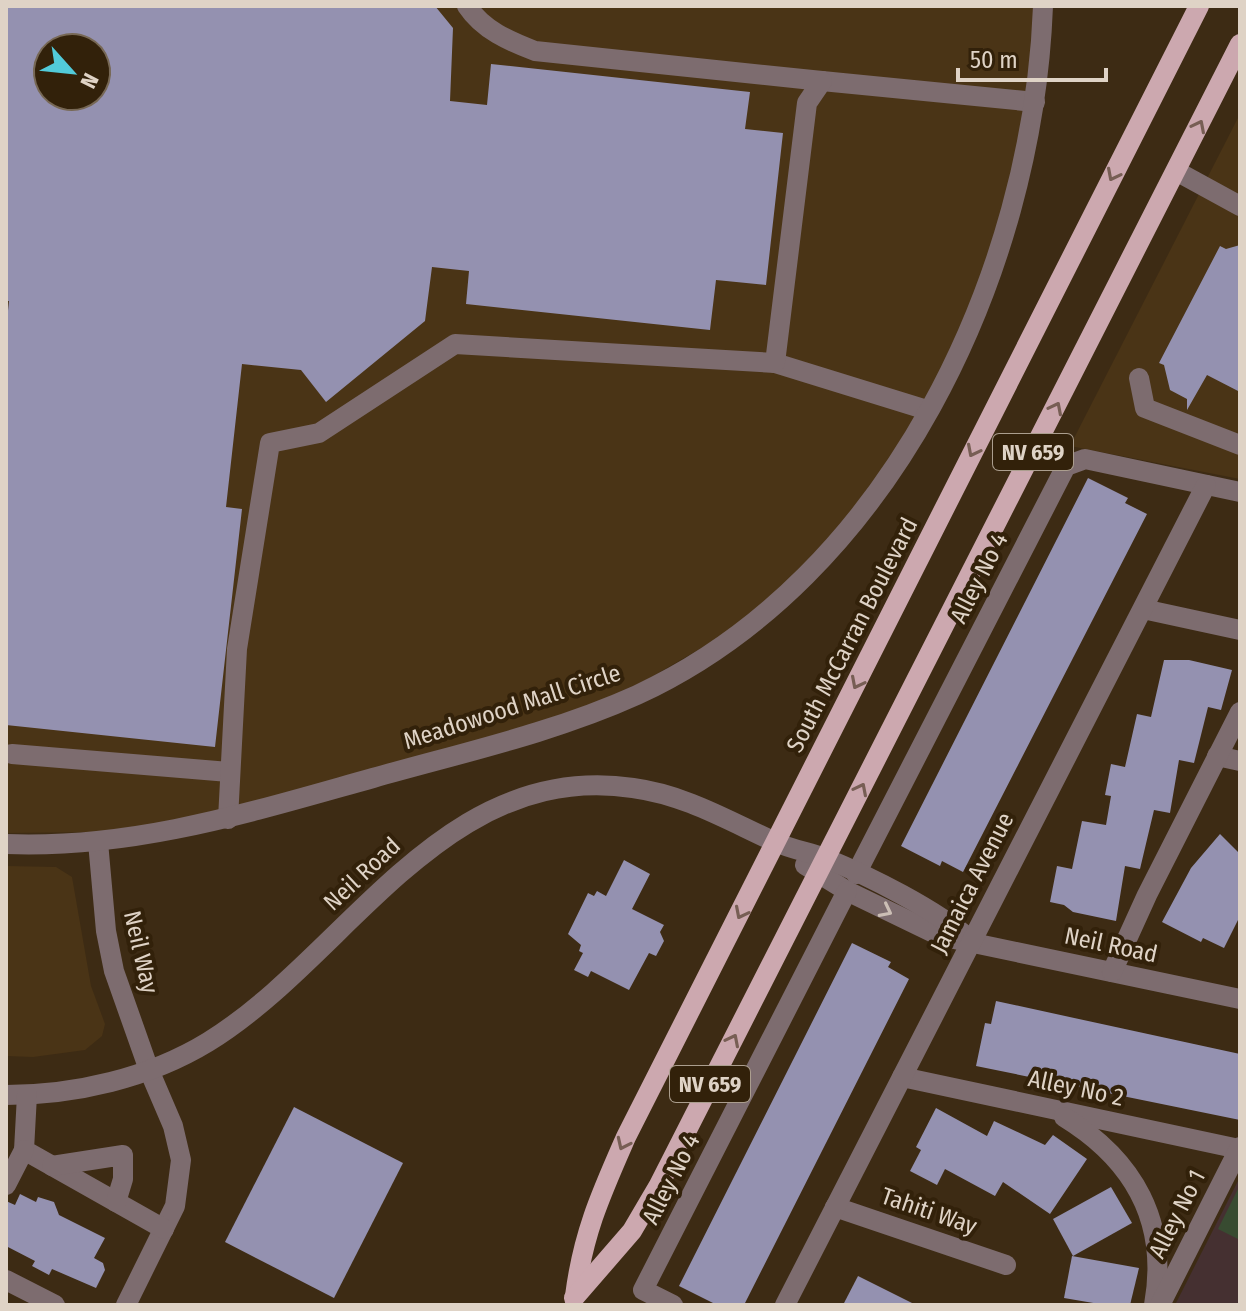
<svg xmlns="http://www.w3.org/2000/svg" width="1246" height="1311" font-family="'Fira Sans Condensed',sans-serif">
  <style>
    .built { fill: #4a3416; fill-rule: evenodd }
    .education { fill: #453031 }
    .green { fill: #384b31 }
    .building { fill: #9491b0; fill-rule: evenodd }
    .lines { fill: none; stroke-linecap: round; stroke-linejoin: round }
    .minor { stroke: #7d6c6f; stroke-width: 20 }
    .major { stroke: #cca8af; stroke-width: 20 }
    .oneway { stroke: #775e54 }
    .oneway2 { stroke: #cbbeb5 }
    .labels { text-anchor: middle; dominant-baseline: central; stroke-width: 8; stroke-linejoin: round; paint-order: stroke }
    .shield { fill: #32210a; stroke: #ab9e8e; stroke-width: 2 }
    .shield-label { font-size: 22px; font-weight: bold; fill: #dfd3c6 }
    .street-label { font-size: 24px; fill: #dfd3c6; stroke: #32210a }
  </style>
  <rect width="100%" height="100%" fill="#3d2b14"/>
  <g class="built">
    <path d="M6,6H1039L1024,132L985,270L941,376L842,538L741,625L646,680L569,715L221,814L101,832L6,833ZM48,48H96V96H48Z"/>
    <polygon points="1240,114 1240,479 1070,446"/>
    <polygon points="6,866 56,867 72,877 91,986 105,1024 102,1036 85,1050 33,1057 6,1056"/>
  </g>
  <polygon class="education" points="1240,1177 1240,1305 1175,1305"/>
  <polygon class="green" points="1240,1185 1240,1240 1218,1229"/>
  <g class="building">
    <path d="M6,6H435L453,28L450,101L487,105L491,64L750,92L745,129L783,133L766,285L716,280L710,330L466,304L469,271L432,267L425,321L326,402L301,370L242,364L226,507L242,509L215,747L6,725V330L9,301H6ZM48,48H96V96H48Z"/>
    <polygon points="1240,245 1240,392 1207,375 1187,410 1187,399 1170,390 1164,365 1159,363 1220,246 1226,249"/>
    <polygon points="1088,478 1128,498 1125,503 1147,514 963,872 942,861 940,866 901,846"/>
    <polygon points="1164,660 1189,660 1232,670 1221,710 1208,707 1194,763 1179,760 1170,813 1154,810 1140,869 1125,866 1116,921 1073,912 1064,905 1050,902 1057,866 1072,869 1082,821 1106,825 1111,796 1105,795 1111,764 1125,767 1137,714 1151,717"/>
    <polygon points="1220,834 1240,854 1240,916 1224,948 1203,938 1201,942 1162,922 1191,868"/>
    <polygon points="624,860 650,874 632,909 664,925 660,932 664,941 656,956 649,953 629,990 591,971 588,977 574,970 583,953 579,951 581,945 568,934 588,893 594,896 597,891 606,896"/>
    <polygon points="852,943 891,962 888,967 909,979 744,1305 717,1305 679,1286"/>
    <polygon points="996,1001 1240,1054 1240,1120 976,1066 985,1023 991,1024"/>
    <polygon points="294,1107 403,1163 334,1298 225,1242"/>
    <polygon points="936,1108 987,1136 994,1121 1045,1145 1053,1135 1087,1159 1050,1214 1003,1182 995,1196 945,1169 937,1185 910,1171 921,1150 916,1147"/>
    <polygon points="1111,1187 1132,1223 1073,1256 1053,1219"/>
    <polygon points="20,1194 36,1202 38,1197 54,1202 59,1215 105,1238 94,1258 103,1263 105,1270 96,1288 52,1269 49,1275 32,1266 35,1261 6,1246 6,1201 15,1205"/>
    <polygon points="1072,1256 1139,1268 1130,1305 1105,1305 1064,1298"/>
    <polygon points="858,1276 916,1305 843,1305"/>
  </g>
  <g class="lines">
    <g class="minor">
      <polyline points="822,81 1035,102"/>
      <polyline points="1176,171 1240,206"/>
      <polyline points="775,363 927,410"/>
      <polyline points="1139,378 1145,408 1240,445"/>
      <polyline points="1143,609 1240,630"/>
      <polyline points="12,754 229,772"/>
      <polyline points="1217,756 1240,761"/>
      <path d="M228,819L237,649L270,443L319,433L455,344L775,363L807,103L822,81L535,51C509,41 483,30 467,6"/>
      <polyline points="98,842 106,931 114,971 149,1070 173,1126 181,1160 175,1206 126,1305"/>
      <path d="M6,844C134,849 251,812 373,778C461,753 553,733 637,695C890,578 1033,274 1043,6"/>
      <polyline points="805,865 847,891 940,936 1240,999"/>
      <polyline points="856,874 1066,466 1085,459 1240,492"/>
      <polyline points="1112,972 1147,895 1240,712"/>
      <polyline points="902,1077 1239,1149"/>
      <path d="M6,1095C75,1095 149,1078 208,1042C348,956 442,760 633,788C685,795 727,820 773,841C790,849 808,852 825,858C869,876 937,910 972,941"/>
      <polyline points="27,1095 24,1150 164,1229"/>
      <path d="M1064,1117C1134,1160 1169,1222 1154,1305"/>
      <polyline points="52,1166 123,1155 123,1179 116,1202"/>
      <polyline points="6,1185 24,1150"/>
      <polyline points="835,1207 1006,1265"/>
      <polyline points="6,1280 55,1305"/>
      <polyline points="673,1305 643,1290 847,891"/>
      <polyline points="785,1305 1206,485"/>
      <polyline points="1160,1305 1240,1147"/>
    </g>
    <g class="major">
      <path d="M575,1296C583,1233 601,1194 626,1137L1199,6"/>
      <polyline points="574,1298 632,1231 659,1185 1240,44"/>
    </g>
  </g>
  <defs><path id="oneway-chevron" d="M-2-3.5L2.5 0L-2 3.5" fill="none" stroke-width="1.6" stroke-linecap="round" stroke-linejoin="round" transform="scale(2)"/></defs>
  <g class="oneway">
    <use href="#oneway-chevron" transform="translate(1199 126) rotate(-63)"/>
    <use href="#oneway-chevron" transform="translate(1113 175) rotate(117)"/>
    <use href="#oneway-chevron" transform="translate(1056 408) rotate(-63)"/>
    <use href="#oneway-chevron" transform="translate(973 451) rotate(117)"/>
    <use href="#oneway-chevron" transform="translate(857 683) rotate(117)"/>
    <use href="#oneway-chevron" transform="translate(861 789) rotate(-63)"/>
    <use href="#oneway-chevron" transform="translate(741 913) rotate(117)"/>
    <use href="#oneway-chevron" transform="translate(733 1040) rotate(-63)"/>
    <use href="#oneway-chevron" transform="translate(623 1144) rotate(115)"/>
  </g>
  <use class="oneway2" href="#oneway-chevron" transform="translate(886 911) rotate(27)"/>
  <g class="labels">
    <g class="shield">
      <rect x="993" y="434" width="80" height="36" rx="6"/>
      <rect x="670" y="1066" width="80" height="36" rx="6"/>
    </g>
    <g class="shield-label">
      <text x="1033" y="452">NV 659</text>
      <text x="710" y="1084">NV 659</text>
    </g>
    <g class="street-label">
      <text transform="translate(979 578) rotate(-63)">Alley No 4</text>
      <text transform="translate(852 635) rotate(-63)">South McCarran Boulevard</text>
      <text transform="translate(512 707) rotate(-18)">Meadowood Mall Circle</text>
      <text transform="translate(362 874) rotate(-43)">Neil Road</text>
      <text transform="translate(972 883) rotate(-63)">Jamaica Avenue</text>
      <text transform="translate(1111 945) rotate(12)">Neil Road</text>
      <text transform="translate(141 952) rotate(77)">Neil Way</text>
      <text transform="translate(1076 1088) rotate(12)">Alley No 2</text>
      <text transform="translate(671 1179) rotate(-63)">Alley No 4</text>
      <text transform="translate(929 1211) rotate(19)">Tahiti Way</text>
      <text transform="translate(1177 1214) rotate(-63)">Alley No 1</text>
    </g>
  </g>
  <rect width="1246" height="1311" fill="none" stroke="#dfd3c6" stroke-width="16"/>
  <g transform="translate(72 72) rotate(117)"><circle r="38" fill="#32210a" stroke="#776855" stroke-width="2"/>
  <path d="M0-6L14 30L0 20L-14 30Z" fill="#52cbda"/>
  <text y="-12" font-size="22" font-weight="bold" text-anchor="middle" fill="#dfd3c6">N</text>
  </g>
  <path d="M958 68v12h148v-12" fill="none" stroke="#dfd3c6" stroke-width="4"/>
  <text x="970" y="68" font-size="24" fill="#dfd3c6" stroke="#32210a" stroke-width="6" paint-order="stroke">50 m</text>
</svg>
